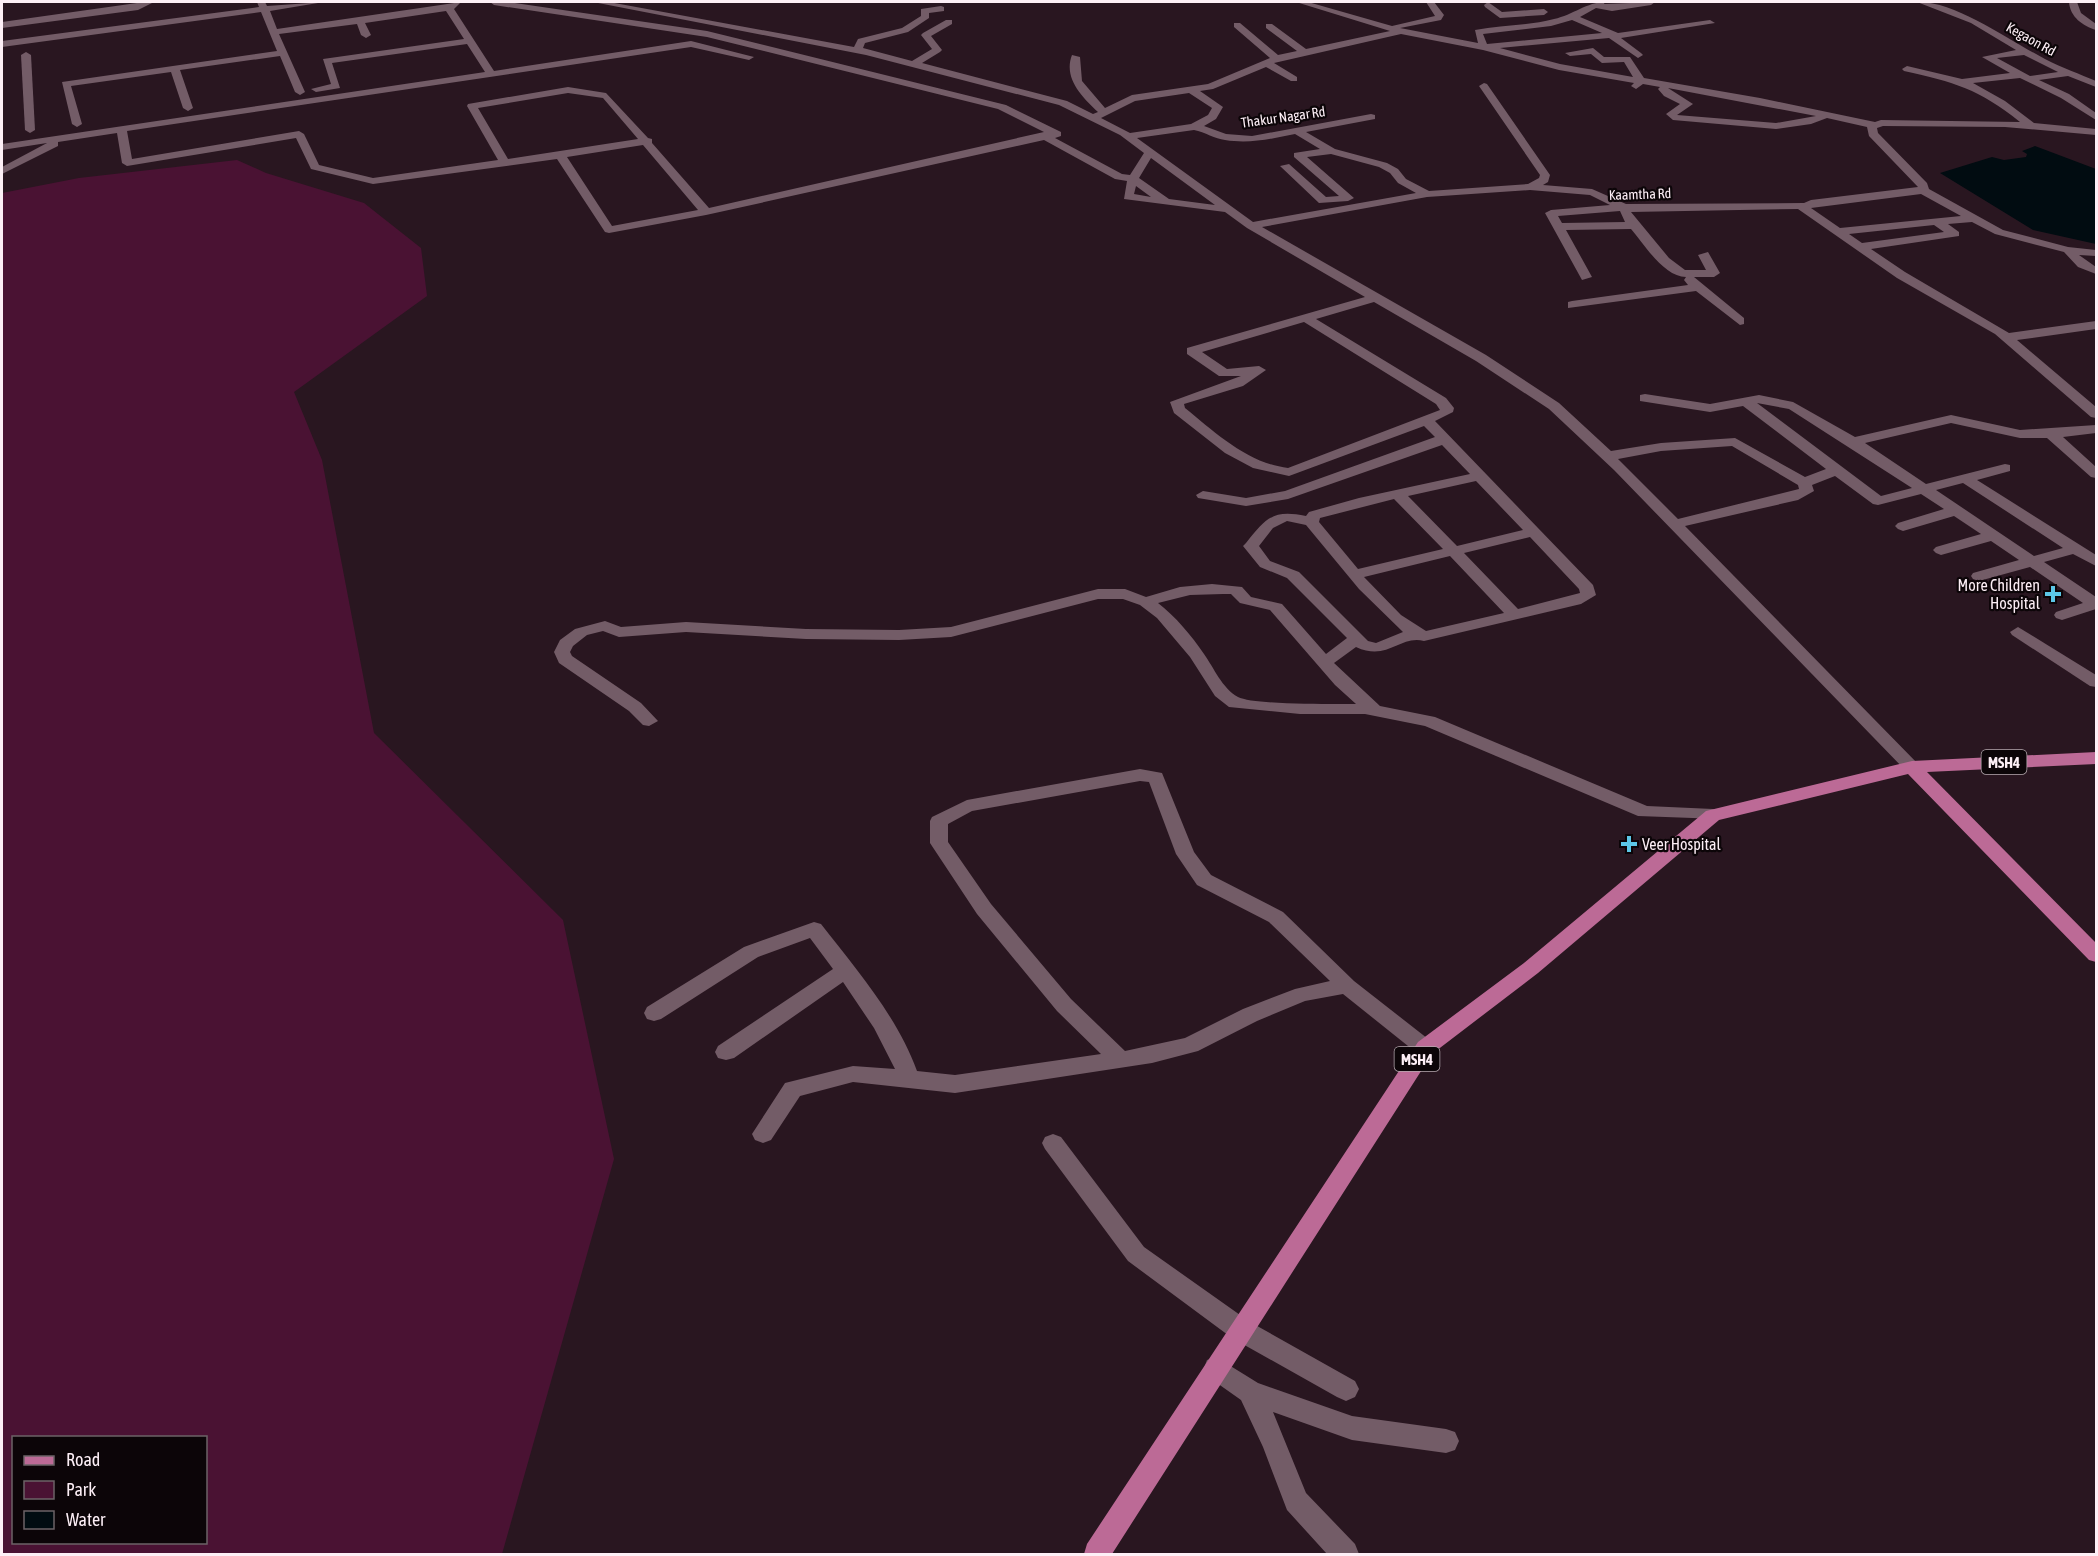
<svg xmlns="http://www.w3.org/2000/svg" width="2098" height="1556" font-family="'Asap Condensed',sans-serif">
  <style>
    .green { fill: #4a1233; fill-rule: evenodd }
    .water { fill: #010c11 }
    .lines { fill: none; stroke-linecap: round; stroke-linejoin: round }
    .minor { fill: #735c67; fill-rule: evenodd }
    .major { fill: #bc6a96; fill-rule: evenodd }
    .poi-dot { fill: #5cc7e7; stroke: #0c0508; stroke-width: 2 }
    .labels { text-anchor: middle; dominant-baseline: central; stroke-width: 4.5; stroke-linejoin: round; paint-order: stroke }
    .far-street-label { font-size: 14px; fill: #fdeff6; stroke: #0c0508 }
    .shield { fill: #0c0508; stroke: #b5a9af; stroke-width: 1.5 }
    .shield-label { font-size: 15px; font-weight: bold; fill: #fdeff6 }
    .poi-label { font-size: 16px; fill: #fdeff6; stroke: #0c0508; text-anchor: end }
  </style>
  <rect width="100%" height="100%" fill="#291620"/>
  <path class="green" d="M237,160L266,173L364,203L421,248L427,296L294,392L322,460L374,733L563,920L614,1159L502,1554H2V193L79,178ZM14,1438H206V1542H14Z"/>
  <polygon class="water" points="2035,146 2096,169 2096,244 2033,230 1940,173 1992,157 2004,160 2026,157 2027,154 2022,151"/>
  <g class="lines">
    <g class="minor">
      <polygon points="144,2 154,2 138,10 2,28 2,22"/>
      <path d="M257,2H265L267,6L324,2L270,11L277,29L461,2L454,9L494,71L691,41L754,57L749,60L691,47L127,131L132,159L299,131L304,134L319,165L373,178L498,160L467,106L468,104L568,87L606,93L648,138L652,139V143L709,208L1044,132L998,109L707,37L494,5L490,2H508L707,31L1006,105L1061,132V136L1055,138L1122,174L1130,175L1144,153L1120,135L1059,105L866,55L593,2H609L854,47L858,39L902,28L921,16V9L941,6L944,7V11L929,13V18L908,32L865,43L863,48L912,61L932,49L921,35L923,33L946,20H952V24L931,36L942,50L940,52L922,63L1067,101L1093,114L1098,112C1082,97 1063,78 1072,55L1080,57L1082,81L1105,108L1132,95L1208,84L1270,58L1234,27V23H1240L1278,55L1297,51L1266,28V24H1272L1306,49L1390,31L1296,2H1308L1392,26L1435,16L1426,2H1434L1444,15L1441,20L1400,28L1478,43L1475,30C1501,25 1528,26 1554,19C1573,15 1587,2 1605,2L1604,4L1655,2L1651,5L1612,11L1596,8L1580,17L1618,33L1710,20L1715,23L1621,38L1641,53L1643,55L1638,58L1609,38L1500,48L1560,64L1633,77L1624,62L1602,63L1591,54L1570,56L1565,53L1593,48L1604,57H1630L1644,78L1760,98L1875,122L1881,120L2020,122C1979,89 1954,82 1904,71L1902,69L1907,66L1962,79L2010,73L1982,57L2016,50L1971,23L1917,2C1954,0 2012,42 2045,59C2062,68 2080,74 2096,81V87L2068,76L2039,80L2069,94L2096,113V120L2061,98L2020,78L1973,83L2005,101L2034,123L2096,129V135L2005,127L1883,126L1877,128L1878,133L1927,183L1929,189L2003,230L2068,247L2096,250V256L2079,255L2096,267V274L2078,267L2064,252L1995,234L1972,222L1948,224L1959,232V236L1871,249L1905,272L2009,333L2096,321V329L2017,340L2096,407V418L2091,417L1995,334L1897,278L1798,209L1631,212L1669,258L1685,270H1706L1698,255L1708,252L1720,273L1714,277H1694L1744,318V324L1740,325L1696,291L1568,308V302L1572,301L1688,285L1684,280L1686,277C1664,277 1644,244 1631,229L1566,230L1592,277L1582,280L1545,213L1551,210L1610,205L1590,195L1530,190L1427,197L1262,227L1486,355L1559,403L1611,451L1661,443L1735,438L1805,477L1826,469L1743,406L1710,412L1640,401V395L1645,394L1710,404L1759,395L1793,402L1855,437L1951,415L2020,430L2096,425V433L2063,437L2096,467V478L2091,477L2047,438H2020L1951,423L1865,443L1926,484L2005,464L2010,465V471L1977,480L2096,555V566L2073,554L2044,562L2096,597V609L2062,620L2056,618L2054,615L2056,612L2083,603L2030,567L1979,581L1973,579L1971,576L1973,573L2019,560L1991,541L1941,555L1936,553L1933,550L1936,547L1981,534L1954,516L1903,531L1898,529L1895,526L1898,523L1944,509L1921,494L1878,505L1873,504L1835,476L1812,485L1814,491L1798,500L1685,526L1921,767L1918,771H1906L1614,470L1549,409L1476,361L1374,302L1316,319L1446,398L1454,408L1453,412L1435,421L1593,585L1596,595L1581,604L1424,641C1399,635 1388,662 1356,647L1334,663L1380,706L1435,717L1647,806L1713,809L1720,811L1722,815L1720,819L1638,816L1425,726L1365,714H1300L1229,707L1215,696L1190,657L1157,618L1140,605L1123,599H1098L951,637L899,640L806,639L686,632L619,637L603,631L587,635L573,646L570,652L572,656L641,703L658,721L649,726L643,725L629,711L559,663L554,652L560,640L575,629L605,621L621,627L686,622L806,629L899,630L951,627L1098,589H1125L1146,597L1180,587L1212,584L1242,587L1251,597L1282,604L1326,654L1347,638L1287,578L1260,567L1243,546L1246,543C1266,518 1273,509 1306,516L1309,512L1359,498L1470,474L1442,445L1288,499L1246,506L1198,498L1196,495L1203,491L1246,498L1285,491L1435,437L1424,426L1289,476L1253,468L1225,453L1174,413L1170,402L1241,376H1219L1187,354V348L1365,297L1247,228L1225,212L1124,199L1127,181L1115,179L1044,140L706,215L609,233L605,232L557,159L373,184L311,169L296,138L127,166L122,163L117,133L58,142V146L2,174V167L47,143L2,150V144L485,72L467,44L332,63L340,88L316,92L311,89L331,84L323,59L464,39L446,11L365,23L371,35L366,38L361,35L357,24L279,34L305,92L300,95L295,92L280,56L180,70L193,108L188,111L183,108L171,72L71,86L82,124L77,127L72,124L62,82L277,51L261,12L2,47V41L259,7ZM1572,20L1602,33L1487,44L1483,34L1551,26ZM1401,34L1483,50L1559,70L1634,83L1631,86L1636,89L1643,84L1660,87L1658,89L1664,96L1680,104L1666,114L1673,120L1776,129L1811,124L1827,118L1867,127L1869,136L1918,187L1811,200L1804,203L1626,204L1592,189L1543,185L1548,182L1550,175L1487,84L1484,83L1479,86L1540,175L1539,178L1528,184L1429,191L1406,179L1398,169L1387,163L1335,149L1306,132L1375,119V115L1371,114L1252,136L1226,134L1204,126L1216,119L1223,107L1200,91L1213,89L1266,67L1291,81H1297V77L1274,63ZM2024,55L2058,72L2030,76L1997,58ZM1668,88L1816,116L1776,123L1677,115L1693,104ZM568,93L603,98L638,139L508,159L478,108ZM1189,93L1212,108L1208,115L1191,124L1130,133L1101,118L1135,101ZM1194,130C1205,132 1215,139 1225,140C1249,144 1271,139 1295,134L1320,149L1294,153V157L1339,196L1326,197L1289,164L1280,166L1319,203L1348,201L1354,198L1307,157L1331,154L1379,167L1390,173L1398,183L1416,193L1253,222L1137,138ZM643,145L698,210L612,226L567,157ZM1151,158L1215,205L1169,199L1139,178ZM1136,186L1151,197L1134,194ZM1921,194L1961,216L1840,228L1811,208ZM1620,211L1625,222L1562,223L1558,216ZM1934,225L1944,232L1862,243L1849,234ZM1304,322L1436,404L1440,410L1288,468C1247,463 1216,433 1185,408L1184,404L1243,386L1266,370L1259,366L1227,369L1202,352ZM1757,403L1789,409L1912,488L1881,496ZM1732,446L1798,485L1799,489L1678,519L1618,459L1661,451ZM1476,481L1523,530L1457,546L1408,496ZM1963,483L2063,548L2034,556L1936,490ZM1394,499L1443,549L1358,569L1319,522L1320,518ZM1287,521L1306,525L1359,589L1403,632L1376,643L1368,641L1299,572L1270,561L1259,546L1273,528ZM1530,537L1579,589L1580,593L1518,609L1464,553ZM1450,556L1504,613L1426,631L1401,615L1364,577ZM1223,594H1231L1240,603L1270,610L1335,685L1356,704C1335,704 1253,705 1238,697C1222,688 1214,668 1204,654C1192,636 1175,616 1158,603L1190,595Z"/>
      <polygon points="1488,2 1502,12 1544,9 1548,12 1544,15 1500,18 1485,7 1484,5"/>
      <path d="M2069,2H2077L2081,13L2096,24V30C2083,26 2070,17 2069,2Z"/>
      <polygon points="26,52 31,55 35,130 30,133 25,130 21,55"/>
      <polygon points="2018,627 2096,675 2096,687 2090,686 2012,635 2010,632"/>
      <path d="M1140,769L1162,773L1194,852L1211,875L1283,912L1354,981L1432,1042L1436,1048L1432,1054L1425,1056L1418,1054L1343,994L1305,1001L1257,1021L1198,1051L1152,1063L955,1093L853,1082L800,1096L771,1140L763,1143L755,1140L752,1134L785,1083L853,1066L895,1069L874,1028L843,982L734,1058L726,1060L718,1058L715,1052L718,1046L833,969L810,938L758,957L661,1019L654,1021L647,1019L644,1013L647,1007L744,947L814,922L821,924C856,969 897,1016 917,1071L955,1075L1101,1054L1057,1011L977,914L930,843V821L932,817L967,800ZM1140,781L1149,782L1176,854L1197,885L1269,922L1330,981L1295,989L1243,1009L1185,1038L1125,1051L1071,999L991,904L948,842V824L972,811Z"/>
      <polygon points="1053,1134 1061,1137 1144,1247 1250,1322 1355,1381 1359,1389 1355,1397 1346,1401 1337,1397 1232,1338 1128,1261 1045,1149 1042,1143 1045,1137"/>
      <polygon points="1216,1357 1258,1383 1352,1416 1446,1429 1455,1432 1459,1441 1455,1450 1446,1453 1352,1440 1273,1412 1306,1493 1355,1544 1359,1554 1327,1554 1287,1510 1263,1447 1241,1400 1207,1376 1204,1368 1207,1360"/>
    </g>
    <polygon class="major" points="2096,752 2096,764 1927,772 2096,943 2096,962 2089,960 1908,774 1719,820 1538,973 1432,1054 1112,1554 1084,1554 1087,1544 1418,1042 1524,963 1706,811 1912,761"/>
  </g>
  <g class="poi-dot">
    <path d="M2050 585h6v6h6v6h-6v6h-6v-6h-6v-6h6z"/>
    <path d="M1626 835h6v6h6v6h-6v6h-6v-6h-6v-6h6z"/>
  </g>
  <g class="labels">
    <g class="far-street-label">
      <text transform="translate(2031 39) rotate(29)">Kegaon Rd</text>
      <text transform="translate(1283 117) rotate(-8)">Thakur Nagar Rd</text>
      <text transform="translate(1640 194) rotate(-2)">Kaamtha Rd</text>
    </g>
    <g class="shield">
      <rect x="1981.5" y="750" width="45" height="24" rx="4.5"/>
      <rect x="1394.5" y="1047" width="45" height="24" rx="4.5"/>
    </g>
    <g class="shield-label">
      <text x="2004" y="762">MSH4</text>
      <text x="1417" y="1059">MSH4</text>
    </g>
    <g class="poi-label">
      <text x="2040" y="585">More Children<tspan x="2040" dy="18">Hospital</tspan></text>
      <text x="1642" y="844" text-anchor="start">Veer Hospital</text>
    </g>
  </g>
  <rect width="2098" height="1556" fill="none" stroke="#fdeff6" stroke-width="6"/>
  <rect x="12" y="1436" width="195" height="108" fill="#0c0508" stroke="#6c6367" stroke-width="1.5"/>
  <rect x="24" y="1456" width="30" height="9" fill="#bc6a96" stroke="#6c6367" stroke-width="1.5"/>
  <text x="66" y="1466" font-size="18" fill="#fdeff6">Road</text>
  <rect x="24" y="1481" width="30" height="18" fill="#4a1233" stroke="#6c6367" stroke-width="1.5"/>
  <text x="66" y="1496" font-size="18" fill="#fdeff6">Park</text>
  <rect x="24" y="1511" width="30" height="18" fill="#010c11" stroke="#6c6367" stroke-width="1.5"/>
  <text x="66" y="1526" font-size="18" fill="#fdeff6">Water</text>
</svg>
